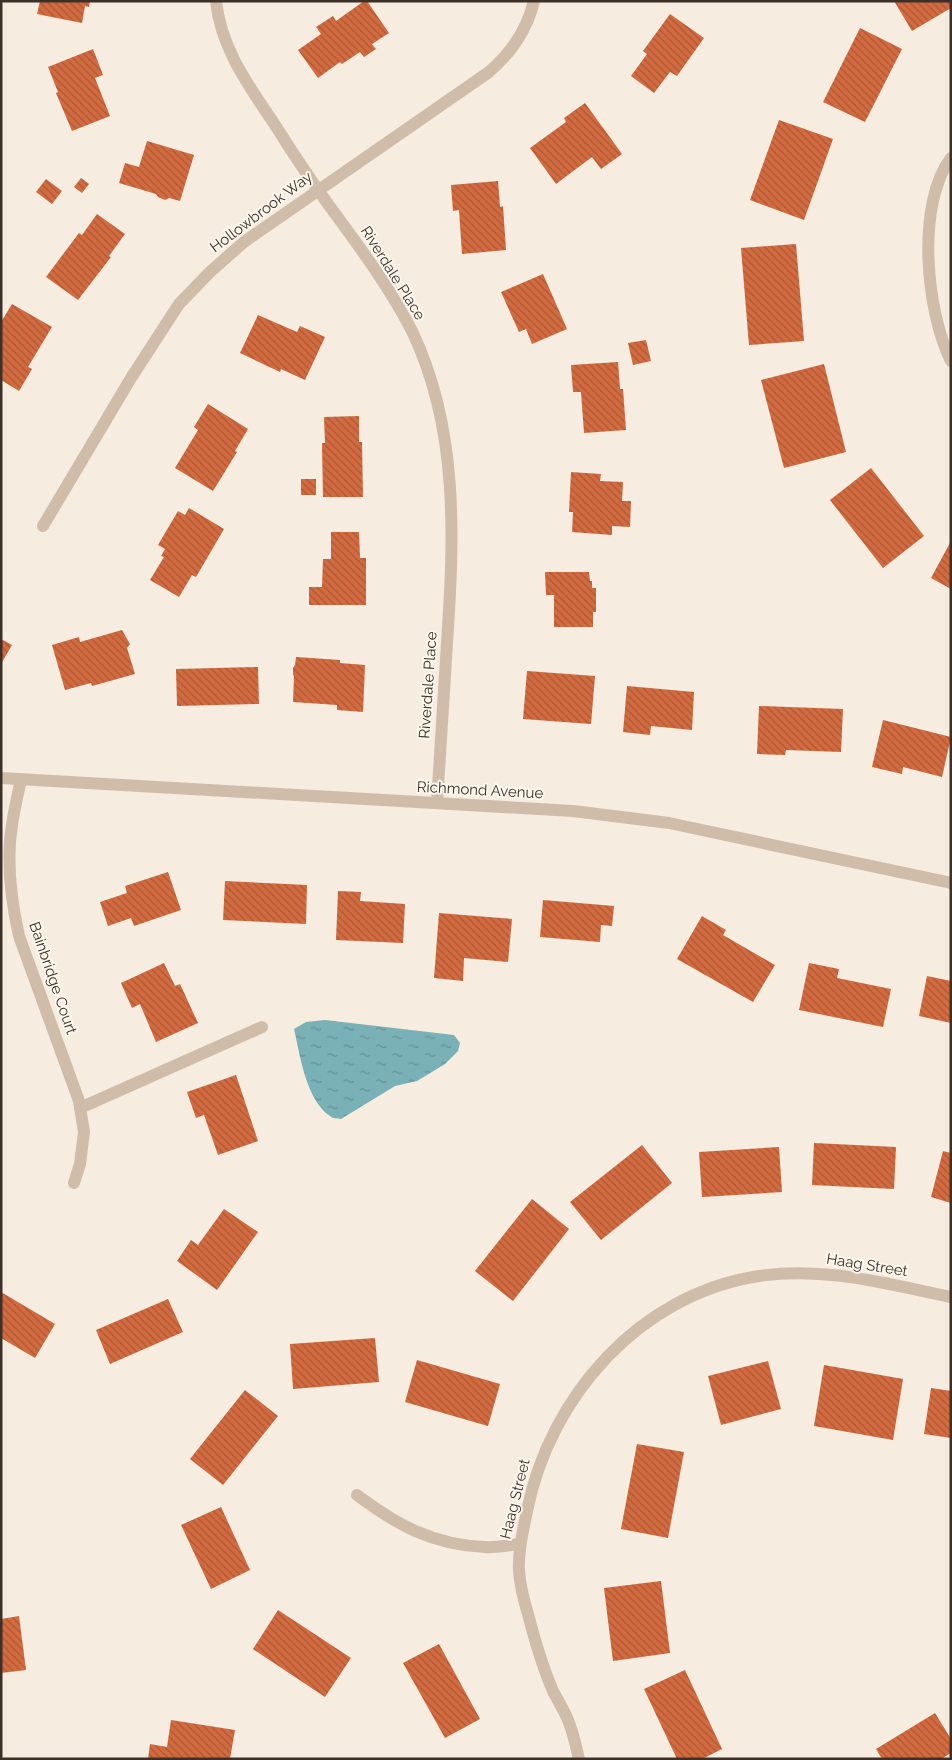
<svg xmlns="http://www.w3.org/2000/svg" width="952" height="1760" font-family="Raleway,sans-serif">
  <style>
    .water { fill: url(#water-ripples) }
    .building { fill: url(#building-back-hatch) }
    .lines { fill: none; stroke-linecap: round; stroke-linejoin: round }
    .service { stroke: #d0bda9; stroke-width: 12 }
    .minor { stroke: #d0bda9; stroke-width: 12 }
    .tertiary { stroke: #d0bda9; stroke-width: 12 }
    .labels { text-anchor: middle; dominant-baseline: central; stroke-width: 4; stroke-linejoin: round; paint-order: stroke }
    .street-label { font-size: 15px; fill: #3c3029; stroke: #fcf6ec }
  </style>
  <defs>
    <pattern id="water-ripples" width="26" height="14" patternUnits="userSpaceOnUse" patternTransform="scale(1.25)"><rect width="26" height="14" fill="#7ab1b6"/><path d="M2 4q2-2 4 0t4 0M15 11q2-2 4 0t4 0" fill="none" stroke="#659094"/></pattern>
    <pattern id="building-back-hatch" width="6" height="6" patternUnits="userSpaceOnUse" patternTransform="scale(1.25)"><rect width="6" height="6" fill="#d36b40"/><path d="M-1 5l2 2M0 0l6 6M5-1l2 2" fill="none" stroke="#ac5836"/></pattern>
  </defs>
  <rect width="100%" height="100%" fill="#f6ecdf"/>
  <path class="water" d="M325,1020L454,1035L460,1043L458,1051L445,1064L417,1081L395,1086L341,1119C337,1118 333,1119 330,1116C306,1100 300,1055 294,1029L306,1022Z"/>
  <g class="building">
    <polygon points="40,1 90,1 89,7 85,6 82,23 37,14"/>
    <polygon points="364,1 367,1 389,33 372,44 376,49 364,57 360,52 342,64 340,62 318,78 298,50 321,34 316,27 333,16 336,21"/>
    <polygon points="894,1 951,1 951,8 912,31"/>
    <polygon points="670,14 704,38 677,76 670,72 654,93 631,76 647,54 643,51"/>
    <polygon points="860,28 902,49 865,122 823,102"/>
    <polygon points="93,49 103,75 95,78 110,116 72,131 56,93 58,92 48,67"/>
    <polygon points="585,103 622,154 601,169 592,157 556,184 530,148 566,122 564,118"/>
    <polygon points="779,120 833,139 804,220 750,200"/>
    <polygon points="147,141 194,155 180,201 169,198 165,200 158,197 156,194 119,183 125,163 139,167"/>
    <polygon points="81,178 89,184 82,193 74,187"/>
    <polygon points="46,179 62,191 52,204 36,192"/>
    <polygon points="498,181 500,207 503,206 506,250 462,254 459,210 453,211 451,185"/>
    <polygon points="97,214 125,234 109,256 111,257 78,300 46,277 79,233 82,235"/>
    <polygon points="796,244 804,341 749,345 741,248"/>
    <polygon points="543,274 567,329 532,344 526,329 519,332 501,292"/>
    <polygon points="12,304 52,327 28,367 32,369 19,391 1,380 1,322"/>
    <polygon points="258,315 297,332 300,326 325,337 305,380 281,369 280,372 240,353"/>
    <polygon points="646,340 651,361 633,365 628,343"/>
    <polygon points="618,362 620,389 623,389 626,430 584,433 581,392 573,392 571,365"/>
    <polygon points="824,364 846,452 784,468 761,380"/>
    <polygon points="208,404 248,429 235,451 237,452 213,491 175,468 198,430 194,427"/>
    <polygon points="359,416 359,442 362,442 363,497 323,497 322,443 325,443 324,417"/>
    <polygon points="871,468 924,536 883,568 830,500"/>
    <polygon points="571,472 601,474 600,481 623,482 622,501 631,501 630,527 612,526 612,535 572,532 573,512 569,512"/>
    <rect x="301" y="479" width="15" height="16"/>
    <polygon points="189,508 224,529 196,577 192,575 179,597 150,580 164,557 161,556 165,549 158,545 178,511 185,515"/>
    <polygon points="331,532 359,532 360,558 366,558 366,605 309,605 309,587 322,587 323,559 331,559"/>
    <polygon points="951,541 951,589 931,578"/>
    <polygon points="545,572 589,572 590,581 592,581 592,588 596,588 596,612 593,612 593,627 554,627 554,595 546,595"/>
    <polygon points="122,630 130,644 127,648 135,674 92,686 91,683 65,690 52,645 79,637 80,642"/>
    <polygon points="1,639 12,645 1,664"/>
    <polygon points="296,657 340,660 340,663 365,665 363,712 337,710 337,705 293,702 294,677 293,674 293,668 295,665"/>
    <polygon points="258,667 259,704 177,706 176,669"/>
    <polygon points="527,671 595,676 591,724 523,719"/>
    <polygon points="627,686 694,692 692,730 651,726 650,735 623,732"/>
    <polygon points="759,706 843,709 841,752 786,750 785,755 757,754"/>
    <polygon points="883,720 951,737 942,777 903,767 902,774 872,767"/>
    <polygon points="168,872 181,910 134,926 131,918 108,926 100,902 127,893 125,886"/>
    <polygon points="225,881 307,885 306,924 223,920"/>
    <polygon points="338,891 361,892 360,901 405,904 403,943 336,940"/>
    <polygon points="543,900 614,906 612,926 601,925 600,942 540,937"/>
    <polygon points="439,913 512,919 508,962 464,958 463,981 434,978"/>
    <polygon points="702,916 726,930 723,935 775,965 753,1002 677,959"/>
    <polygon points="164,963 175,986 180,984 198,1023 156,1042 140,1004 132,1008 121,983"/>
    <polygon points="809,963 839,969 837,978 891,989 883,1027 799,1010"/>
    <polygon points="927,976 951,981 951,1023 919,1016"/>
    <polygon points="236,1075 258,1141 218,1155 204,1115 196,1118 187,1092"/>
    <polygon points="814,1143 896,1147 894,1189 812,1185"/>
    <polygon points="642,1145 672,1183 601,1240 570,1202"/>
    <polygon points="779,1147 782,1192 702,1197 699,1152"/>
    <polygon points="943,1151 951,1153 951,1203 931,1197"/>
    <polygon points="532,1199 569,1229 513,1301 475,1271"/>
    <polygon points="224,1209 258,1232 217,1290 177,1261 191,1240 198,1245"/>
    <polygon points="1,1292 55,1324 35,1358 1,1338"/>
    <polygon points="168,1299 183,1332 110,1364 96,1330"/>
    <polygon points="375,1338 379,1382 293,1389 290,1344"/>
    <polygon points="417,1360 500,1384 488,1426 405,1402"/>
    <polygon points="768,1361 781,1409 721,1425 708,1376"/>
    <polygon points="824,1365 903,1379 893,1440 814,1426"/>
    <polygon points="931,1388 951,1391 951,1438 924,1434"/>
    <polygon points="245,1390 278,1416 223,1485 190,1459"/>
    <polygon points="637,1444 684,1452 668,1538 621,1529"/>
    <polygon points="221,1507 250,1570 211,1589 181,1525"/>
    <polygon points="661,1581 670,1653 613,1661 604,1588"/>
    <polygon points="278,1610 351,1658 325,1697 253,1649"/>
    <polygon points="19,1616 26,1670 1,1673 1,1619"/>
    <polygon points="439,1644 480,1719 445,1738 403,1663"/>
    <polygon points="685,1670 722,1749 702,1759 677,1759 644,1689"/>
    <polygon points="935,1713 951,1739 951,1753 941,1759 882,1759 876,1749"/>
    <polygon points="171,1720 235,1730 230,1759 148,1759 150,1744 167,1747"/>
  </g>
  <g class="lines">
    <polyline class="service" points="80,1108 262,1027"/>
    <g class="minor">
      <path d="M216,1C221,49 249,86 275,125C292,152 310,179 328,204C358,245 389,286 412,331C459,429 454,538 447,643C444,696 440,750 437,803"/>
      <path d="M951,158C916,204 926,311 951,361"/>
      <path d="M43,526L131,378L179,304L210,272L244,242L489,72C511,53 527,30 534,1"/>
      <path d="M21,779C18,794 14,810 12,825C6,861 11,900 19,936L79,1101L84,1132L80,1164L74,1183"/>
      <path d="M357,1495C397,1525 433,1545 485,1547C496,1548 508,1545 520,1544"/>
      <path d="M579,1759C576,1746 573,1732 568,1720C564,1710 558,1701 553,1691C542,1666 535,1641 528,1614C524,1601 520,1585 519,1571C518,1551 523,1531 527,1511C550,1396 640,1294 759,1276C825,1266 887,1284 951,1297"/>
    </g>
    <polyline class="tertiary" points="1,778 573,811 669,823 951,883"/>
  </g>
  <g class="labels">
    <g class="street-label">
      <text transform="translate(261 212) rotate(-37)">Hollowbrook Way</text>
      <text transform="translate(393 273) rotate(58)">Riverdale Place</text>
      <text transform="translate(428 685) rotate(-86)">Riverdale Place</text>
      <text transform="translate(480 790) rotate(3)">Richmond Avenue</text>
      <text transform="translate(53 978) rotate(71)">Bainbridge Court</text>
      <text transform="translate(867 1265) rotate(9)">Haag Street</text>
      <text transform="translate(515 1499) rotate(-76)">Haag Street</text>
    </g>
  </g>
  <rect width="952" height="1760" fill="none" stroke="#3c3029" stroke-width="5"/>
</svg>
